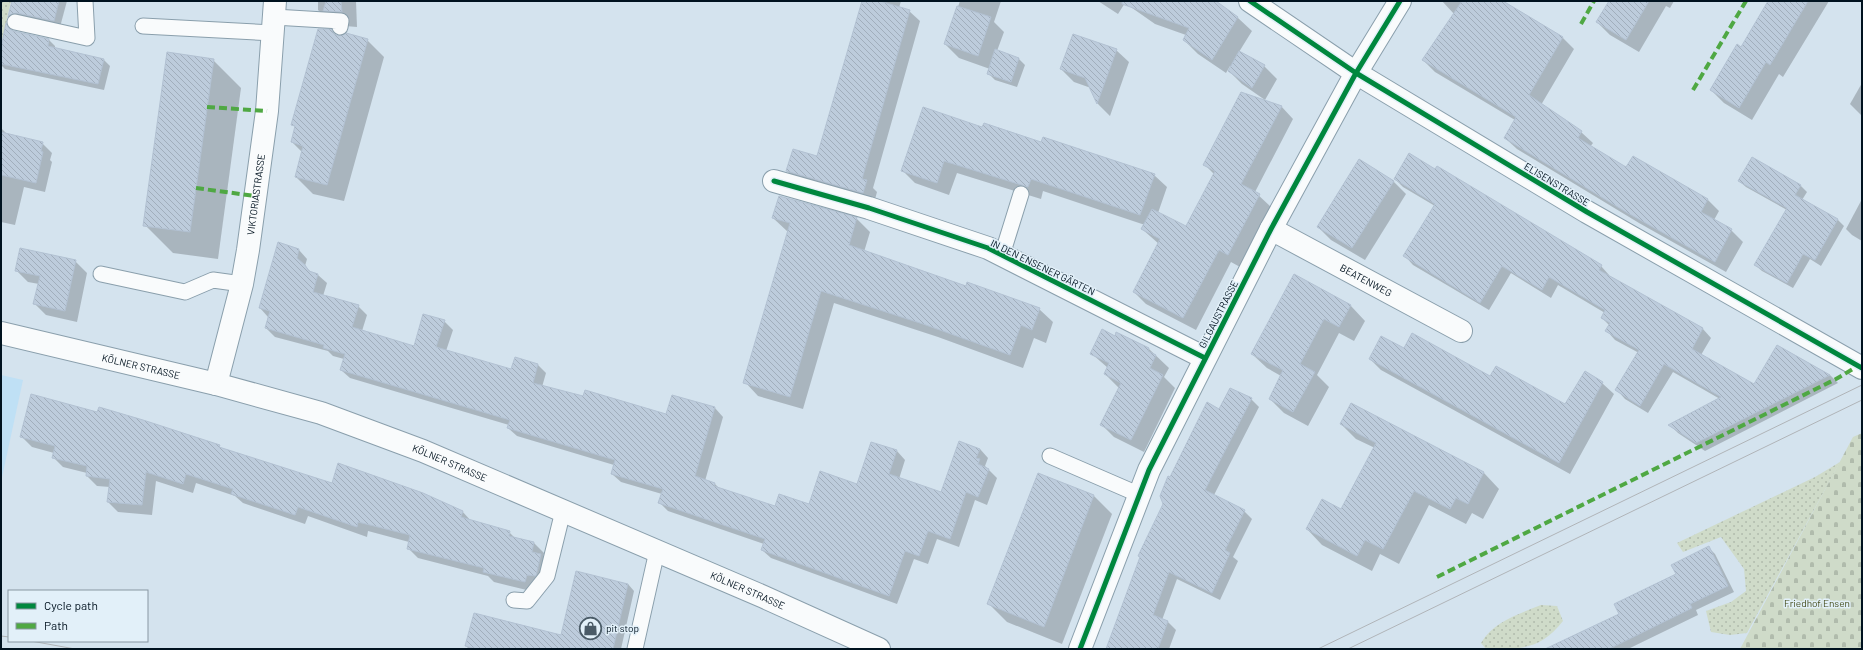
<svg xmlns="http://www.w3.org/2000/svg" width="1863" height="650" font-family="Barlow,sans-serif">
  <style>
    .built { fill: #bfe0f5 }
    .green { fill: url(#green-dots) }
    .cemetery { fill: url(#cemetery-stones) }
    .shadow { fill: #0003 }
    .building { fill: url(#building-back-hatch); stroke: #b2c1d2 }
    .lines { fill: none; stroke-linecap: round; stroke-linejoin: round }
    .lane-casing { stroke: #8a9fac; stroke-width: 17 }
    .street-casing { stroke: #8a9fac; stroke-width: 24 }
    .secondary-casing { stroke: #8a9fac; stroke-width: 24 }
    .lane { stroke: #f9fbfc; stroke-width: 15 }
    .street { stroke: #f9fbfc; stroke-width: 22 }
    .secondary { stroke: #f9fbfc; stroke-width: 22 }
    .tram { stroke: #b0b4b8; stroke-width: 1 }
    .quiet { stroke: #4fa843; stroke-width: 4; stroke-dasharray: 8 4; stroke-linecap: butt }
    .cycleway-casing { stroke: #e2f0f9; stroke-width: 8 }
    .cycleway { stroke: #00873e; stroke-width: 5 }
    .labels { text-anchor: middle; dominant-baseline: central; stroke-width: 3; stroke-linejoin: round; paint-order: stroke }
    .street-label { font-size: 10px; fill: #00121f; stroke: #e2f0f9 }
    .park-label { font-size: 10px; fill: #454d1c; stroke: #e2f0f9 }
    .poi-label { font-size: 10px; fill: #00121f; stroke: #e2f0f9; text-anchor: start }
  </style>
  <defs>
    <pattern id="green-dots" width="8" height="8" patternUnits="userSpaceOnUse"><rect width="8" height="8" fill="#cfdbc9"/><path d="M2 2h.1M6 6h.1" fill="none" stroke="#b0bbac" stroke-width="1.8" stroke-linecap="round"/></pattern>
    <pattern id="cemetery-stones" width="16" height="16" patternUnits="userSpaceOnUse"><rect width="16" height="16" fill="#cfdbc9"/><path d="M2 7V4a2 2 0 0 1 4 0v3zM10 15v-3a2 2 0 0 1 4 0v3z" fill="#b0bbac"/></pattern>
    <pattern id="building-back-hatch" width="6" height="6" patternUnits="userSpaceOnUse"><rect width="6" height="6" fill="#bdccdc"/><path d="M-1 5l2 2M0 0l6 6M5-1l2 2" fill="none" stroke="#a1aebc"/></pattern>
  </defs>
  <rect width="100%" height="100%" fill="#d4e3ee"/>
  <polygon class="built" points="1,375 23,380 1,482"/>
  <g class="green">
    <polygon points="1,1 11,1 1,46"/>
    <polygon points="1840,462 1747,633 1730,635 1711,632 1706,611 1731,602 1746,591 1744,569 1721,537 1683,552 1677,543 1815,477"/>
    <path d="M1541,605L1557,606L1563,621C1540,650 1521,649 1486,649L1481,643C1494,621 1519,614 1541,605Z"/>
  </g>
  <polygon class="cemetery" points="1862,433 1862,649 1740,649 1853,437"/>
  <g class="shadow">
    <polygon points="13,1 67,1 60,27 15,23 9,17"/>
    <polygon points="318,1 356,1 357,27 333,25 318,10"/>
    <polygon points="863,1 901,1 899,8 909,11 920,21 873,188 877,192 874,203 798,182 787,171 818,157"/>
    <polygon points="960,1 1001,1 994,22 1004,32 997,51 1019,59 1025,65 1017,87 995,80 988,73 990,69 959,58 945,44"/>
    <polygon points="1098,1 1214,1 1238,18 1252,31 1239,52 1264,66 1277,79 1265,100 1242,84 1229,71 1232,67 1230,66 1226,73 1198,54 1184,40 1186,35 1155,24 1125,3 1118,14"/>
    <polygon points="1442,1 1502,1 1563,38 1574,49 1541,105 1581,132 1593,143 1590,147 1626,169 1707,199 1719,211 1714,220 1731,230 1743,242 1726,272 1639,223 1517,149 1505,138 1515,120 1435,72 1423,60 1454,14"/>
    <polygon points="1610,1 1674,1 1670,8 1666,6 1639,52 1610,35 1597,22"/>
    <polygon points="1769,1 1829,1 1783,77 1779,74 1752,120 1724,103 1711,90 1741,48"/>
    <polygon points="7,25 13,32 49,40 55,46 55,49 103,59 110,66 104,90 5,69 1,65 1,52"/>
    <polygon points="331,30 337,36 367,40 384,57 344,201 313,194 296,177 302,152 292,142 296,128 292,124"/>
    <polygon points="1116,50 1129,62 1110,116 1098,104 1091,88 1074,82 1061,69"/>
    <polygon points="213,60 241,88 218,259 173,253 145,225"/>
    <polygon points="1862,83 1862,116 1850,104"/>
    <polygon points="1281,106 1293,119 1255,192 1271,207 1240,267 1231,262 1196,330 1146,304 1134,292 1159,244 1142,229 1145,225 1043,191 1041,199 957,173 949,195 915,183 902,170 983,129 1154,175 1167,187 1158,213 1186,227 1215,175 1204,164"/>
    <polygon points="1,128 8,135 42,143 52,153 50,160 52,162 45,192 24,187 15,225 1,222"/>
    <polygon points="1395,179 1601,266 1609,275 1608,277 1703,329 1711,338 1701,355 1755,386 1777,346 1830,375 1838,383 1705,451 1678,433 1670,425 1720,399 1673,372 1648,413 1625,399 1617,390 1639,353 1615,340 1607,331 1610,326 1602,318 1605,313 1558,285 1551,298 1511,273 1489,310 1413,265 1405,256 1435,206 1403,187"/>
    <polygon points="1393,181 1406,194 1365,260 1331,240 1318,227"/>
    <polygon points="1739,181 1800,185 1807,192 1802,200 1838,220 1844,226 1821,266 1810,259 1793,288 1762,271 1755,265 1787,210 1746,187"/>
    <polygon points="1862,199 1862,241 1852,235 1846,229"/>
    <polygon points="773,218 856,218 870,232 864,252 966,287 1039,309 1053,322 1046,343 1034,338 1023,368 938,337 834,303 803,409 758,396 745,382 788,232"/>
    <polygon points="299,250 307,259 305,266 312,273 318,275 327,283 323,296 358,306 367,315 362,331 414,348 444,321 453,330 446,351 512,370 538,365 546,373 542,387 666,416 715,408 723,417 705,481 715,484 720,489 776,508 809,506 857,485 872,443 897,451 905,460 899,479 942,494 960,442 980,449 988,458 985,466 997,478 987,505 975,500 959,547 937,539 928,564 914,559 897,604 771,558 762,550 764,544 668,511 660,503 662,494 621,482 612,474 614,465 517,436 508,428 509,425 350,378 341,370 344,359 333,356 328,351 275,337 266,328 268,317 260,308"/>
    <polygon points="75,261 87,273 77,322 46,315 35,304 39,284 28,282 16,270"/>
    <polygon points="1294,276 1351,306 1365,321 1354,341 1339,333 1317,375 1329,387 1308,426 1284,413 1270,399 1281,376 1267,368 1252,354"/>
    <polygon points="1117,333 1149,349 1169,368 1164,377 1175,388 1144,452 1114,437 1101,424 1119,388 1105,374 1108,368 1092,354 1115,337"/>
    <polygon points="1404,350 1491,377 1565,405 1602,383 1614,394 1570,474 1381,370 1370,359"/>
    <polygon points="1251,399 1259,407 1214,495 1244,511 1252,519 1233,557 1238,561 1220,600 1177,579 1162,620 1168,622 1176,630 1169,649 1107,649 1164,504 1171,478 1219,410"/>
    <polygon points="1351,404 1484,473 1499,489 1483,519 1472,513 1466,524 1429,505 1399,564 1380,554 1372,571 1322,545 1307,529 1342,511 1375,448 1356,439 1341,424"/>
    <polygon points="22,437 219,446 221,448 333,484 462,511 472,522 509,532 516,539 534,543 544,553 543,558 550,565 535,592 494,582 488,576 418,558 408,548 409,542 368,531 367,537 308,516 305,524 243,503 235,496 196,483 193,493 156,481 152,515 118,512 108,502 110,487 97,486 87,476 87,473 63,467 53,457 54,453 32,447"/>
    <polygon points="1038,475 1094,496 1112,514 1062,644 1007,622 989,604"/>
    <polygon points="1709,548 1715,554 1734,592 1696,610 1698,615 1628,649 1555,649 1620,614 1677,575"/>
    <polygon points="577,573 628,584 634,591 621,649 469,649 466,646 562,637"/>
  </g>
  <g class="building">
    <polygon points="12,1 59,1 54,21 17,13 12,14 8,17"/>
    <polygon points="326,1 341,1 342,12 323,11"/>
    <polygon points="862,1 880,1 910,10 862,179 867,180 863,193 786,171 793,149 817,156"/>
    <polygon points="1122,1 1216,1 1238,17 1212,60 1183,40 1189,28 1122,4"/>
    <polygon points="1462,1 1503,1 1563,37 1529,95 1582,131 1578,138 1626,167 1633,156 1708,199 1701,212 1732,229 1715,262 1626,212 1504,138 1516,117 1422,60"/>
    <polygon points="1609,1 1649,1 1626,40 1596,22"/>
    <polygon points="1768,1 1808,1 1770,65 1766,62 1739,108 1710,90 1737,44 1741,47"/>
    <polygon points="957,6 991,17 978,56 944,44"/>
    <polygon points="6,23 9,28 13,31 49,39 48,46 104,59 98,84 1,64 1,48"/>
    <polygon points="318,29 331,29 334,34 338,36 346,33 368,39 327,185 295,177 303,146 291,142 295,126 291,125"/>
    <polygon points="1073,34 1117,49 1097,104 1085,78 1060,69"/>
    <polygon points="995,49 1019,58 1011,82 987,74"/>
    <polygon points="1239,51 1265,65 1252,88 1228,71"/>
    <polygon points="167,52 214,59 190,232 143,226"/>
    <polygon points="1241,92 1282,106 1241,184 1260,194 1228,255 1219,250 1183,318 1133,292 1160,239 1141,229 1152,209 1186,226 1215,171 1203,165"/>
    <polygon points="923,107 982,127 984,123 1041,142 1043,137 1155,174 1140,215 1031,179 1028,187 944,161 937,183 901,171"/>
    <polygon points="1,132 43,142 41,151 43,152 36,183 1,175"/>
    <polygon points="1409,153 1435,169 1437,166 1602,265 1599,270 1703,328 1692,349 1754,384 1777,345 1830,375 1696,443 1668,425 1721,397 1664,364 1640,406 1615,390 1639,350 1605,331 1610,323 1601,318 1605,310 1549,277 1542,290 1502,266 1480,303 1403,256 1435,204 1394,179"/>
    <polygon points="1752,157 1801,185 1795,195 1838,219 1815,260 1803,254 1787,283 1754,265 1787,208 1738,181"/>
    <polygon points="1359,159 1394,181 1352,248 1317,227"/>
    <polygon points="779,196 857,217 849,245 966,286 967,282 1040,308 1032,330 1021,325 1010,355 923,324 821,291 790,397 743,383 790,223 772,218"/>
    <polygon points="278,242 299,249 297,258 305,265 309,271 318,274 313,292 359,305 352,327 414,346 423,314 445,320 436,347 511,369 515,357 538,364 533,383 583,396 585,390 666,414 672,395 715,407 695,476 715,483 714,486 775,506 779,494 809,504 820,471 857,484 871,442 897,450 889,474 941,492 959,441 980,449 976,458 980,459 978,464 989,469 978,497 966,492 950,539 928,531 919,556 905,551 889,596 761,550 765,539 658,503 663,489 611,474 615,460 507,428 510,420 340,370 345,354 323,348 324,345 265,328 270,311 259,308"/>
    <polygon points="20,248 76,260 65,311 33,304 40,276 15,271"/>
    <polygon points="1294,274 1351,305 1339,327 1324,319 1300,364 1315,372 1293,412 1269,399 1283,370 1251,354"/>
    <polygon points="1102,329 1115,336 1116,332 1149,348 1148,351 1156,355 1150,368 1163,375 1131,440 1100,425 1121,383 1104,374 1109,363 1090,354"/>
    <polygon points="1412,333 1490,376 1496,366 1565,404 1585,371 1603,382 1559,463 1369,359 1381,336 1404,348"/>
    <polygon points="1230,388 1252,398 1205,490 1245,510 1225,550 1230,553 1212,593 1169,572 1153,615 1168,621 1158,649 1106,649 1140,557 1138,556 1163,504 1160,496 1168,476 1170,477 1207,402 1219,409"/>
    <polygon points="31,394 97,412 99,407 143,420 220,445 219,447 332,483 338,463 423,493 463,511 461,517 510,531 509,536 534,542 532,552 541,554 536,576 527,575 525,582 483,572 484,568 407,549 410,535 358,522 357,527 298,507 295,515 231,494 233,489 186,474 183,484 146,472 142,505 107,502 110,479 86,476 87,466 52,458 55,446 20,437"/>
    <polygon points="1351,403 1484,472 1468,504 1456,498 1450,509 1414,491 1383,549 1365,540 1357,556 1306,529 1322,499 1341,509 1376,443 1340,424"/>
    <polygon points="1038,473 1094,495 1044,627 987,604"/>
    <polygon points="1709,546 1728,586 1690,604 1692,608 1609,649 1545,649 1619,614 1614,604 1676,574 1671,565"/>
    <polygon points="576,571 628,584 613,649 477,649 465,646 474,613 561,635"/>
  </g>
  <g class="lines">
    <defs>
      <g id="lane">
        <polyline points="274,17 341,21 340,27"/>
        <polyline points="15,22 87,38 85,1"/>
        <polyline points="143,26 273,33"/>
        <polyline points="1002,255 1021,194"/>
        <polyline points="101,274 185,292 213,280 242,284"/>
        <polyline points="1050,456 1140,495"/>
        <polyline points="514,600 527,601 547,576 563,511"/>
        <polyline points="635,649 657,551"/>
      </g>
      <g id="street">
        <polyline points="1250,1 1356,73 1587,212 1862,368"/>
        <polyline points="774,181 869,208 988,248 1205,358"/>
        <path id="s1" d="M1271,229L1461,331"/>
        <path id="s2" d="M216,384L242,284L248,250L267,111L275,1"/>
        <polyline points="1080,649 1149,470 1271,229 1356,73 1400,1"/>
      </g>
      <g id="secondary">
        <path id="s3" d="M1,333L216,384L321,413L423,451L764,597L879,649"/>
      </g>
    </defs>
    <use href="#lane" class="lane-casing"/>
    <use href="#street" class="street-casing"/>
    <use href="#secondary" class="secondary-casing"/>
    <use href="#lane" class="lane"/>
    <use href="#street" class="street"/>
    <use href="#secondary" class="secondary"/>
    <g class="tram">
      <polyline points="1,636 9,637"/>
      <polyline points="31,641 75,649"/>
      <polyline points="1318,649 1862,385"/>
      <polyline points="1348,649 1862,400"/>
    </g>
    <g class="quiet">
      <polyline points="1581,24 1594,1"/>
      <polyline points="1693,90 1746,1"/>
      <polyline points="207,107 267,111"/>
      <polyline points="196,188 255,196"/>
      <polyline points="1437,577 1836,379 1858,366"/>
    </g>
    <defs>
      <g id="cycleway">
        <polyline points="1250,1 1356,73 1587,212 1862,368"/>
        <polyline points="774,181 869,208 988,248 1205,358"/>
        <polyline points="1080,649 1149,470 1271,229 1356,73 1400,1"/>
      </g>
    </defs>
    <use href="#cycleway" class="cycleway-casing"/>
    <use href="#cycleway" class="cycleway"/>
  </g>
  <defs>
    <symbol id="shop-ring" viewBox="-11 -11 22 22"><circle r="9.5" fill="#e2f0f9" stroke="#4a5b67" stroke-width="1.5"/><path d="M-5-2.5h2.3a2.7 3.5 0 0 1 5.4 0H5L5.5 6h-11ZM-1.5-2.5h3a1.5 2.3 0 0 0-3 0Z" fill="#4a5b67"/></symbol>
  </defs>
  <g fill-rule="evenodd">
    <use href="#shop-ring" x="578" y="616" width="25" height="25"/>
  </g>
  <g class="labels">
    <g class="street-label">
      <text transform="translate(1557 184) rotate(31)">ELISENSTRASSE</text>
      <text stroke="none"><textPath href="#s2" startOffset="194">VIKTORIASTRASSE</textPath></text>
      <text transform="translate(1043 267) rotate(26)">IN DEN ENSENER GÄRTEN</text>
      <text stroke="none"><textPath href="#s1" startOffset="108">BEATENWEG</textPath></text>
      <text transform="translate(1218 314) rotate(-63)">GILGAUSTRASSE</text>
      <text stroke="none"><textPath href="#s3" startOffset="144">KÖLNER STRASSE</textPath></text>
      <text stroke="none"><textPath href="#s3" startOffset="468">KÖLNER STRASSE</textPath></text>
      <text stroke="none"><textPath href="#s3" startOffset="792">KÖLNER STRASSE</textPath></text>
    </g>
    <g class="park-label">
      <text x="1817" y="603">Friedhof Ensen</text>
    </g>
    <g class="poi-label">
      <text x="606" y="628">pit stop</text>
    </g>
  </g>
  <rect width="1863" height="650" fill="none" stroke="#00121f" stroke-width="4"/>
  <rect x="8" y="590" width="140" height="52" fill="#e2f0f9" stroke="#8897a2"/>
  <rect x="16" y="603" width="20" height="6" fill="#00873e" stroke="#8897a2"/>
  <text x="44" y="610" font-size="12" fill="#00121f">Cycle path</text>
  <rect x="16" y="623" width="20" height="6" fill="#4fa843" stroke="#8897a2"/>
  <text x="44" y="630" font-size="12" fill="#00121f">Path</text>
</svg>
